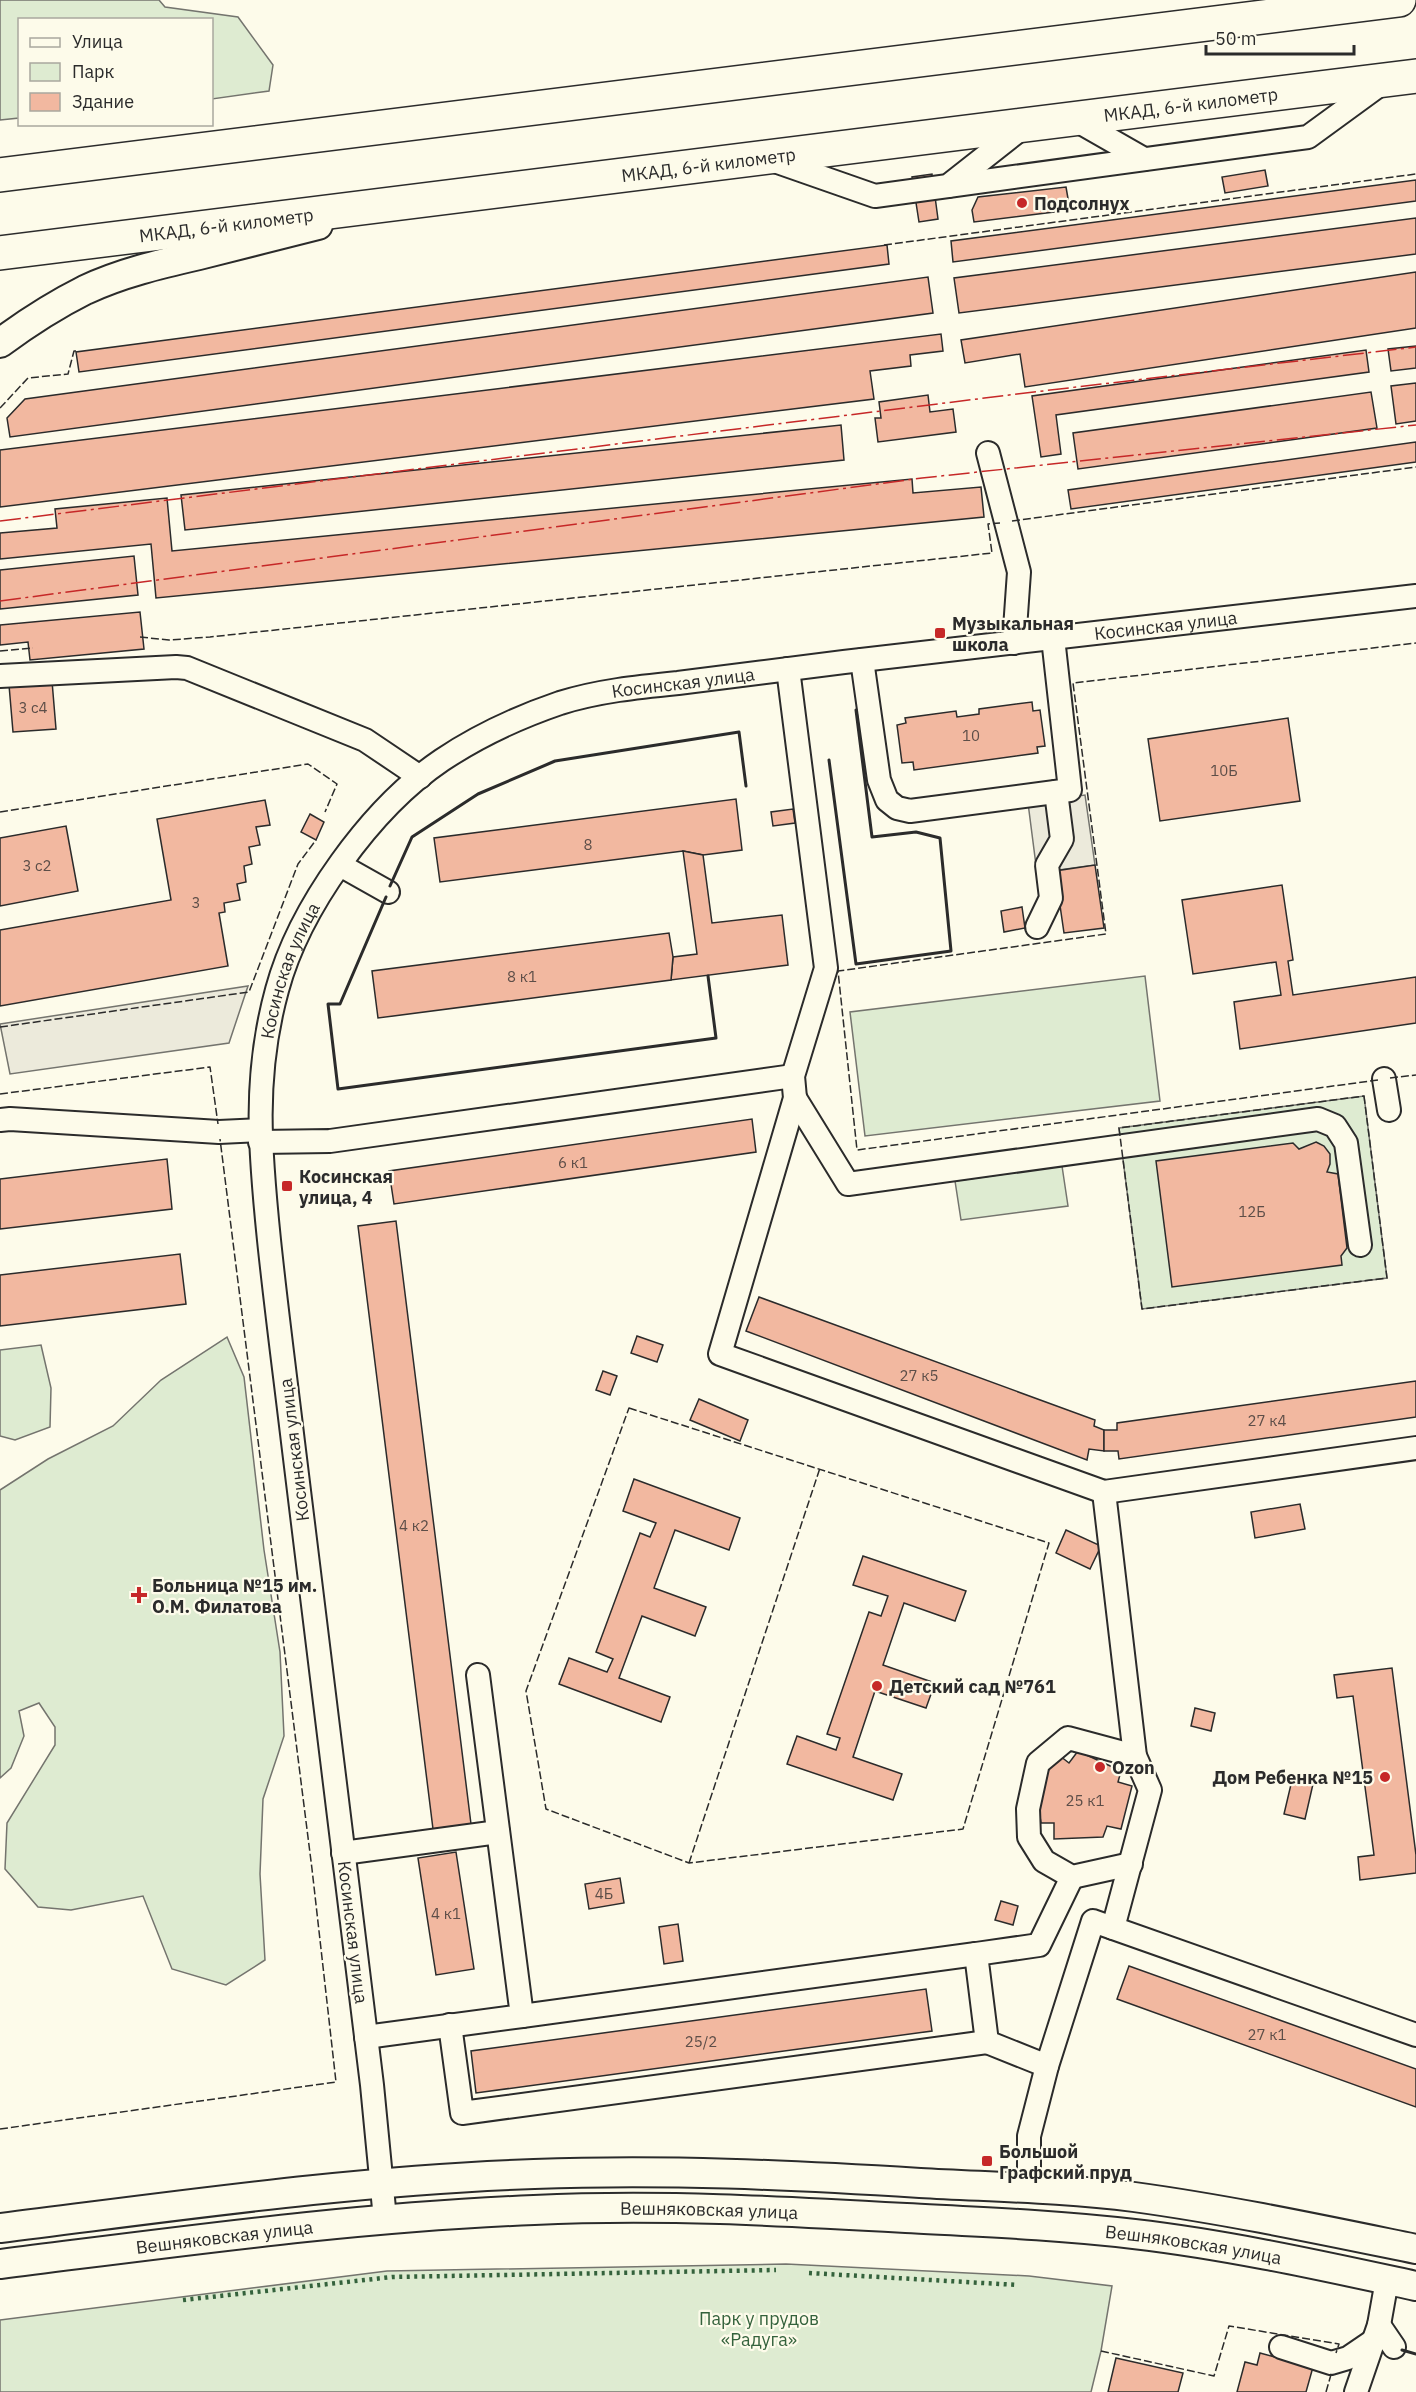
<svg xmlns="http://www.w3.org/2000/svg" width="1416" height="2392" font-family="'IBM Plex Sans',sans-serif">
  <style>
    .green { fill: #deebd1; stroke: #74746e; stroke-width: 1.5 }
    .parking { fill: #eceadb; stroke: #74746e; stroke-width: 1.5 }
    .building { fill: #f2b8a0; stroke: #2b2b2b; stroke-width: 1.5 }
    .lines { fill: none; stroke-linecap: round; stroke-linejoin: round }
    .minor-casing { stroke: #2b2b2b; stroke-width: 26 }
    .major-casing { stroke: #2b2b2b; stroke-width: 32 }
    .highway-casing { stroke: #2b2b2b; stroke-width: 36 }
    .minor { stroke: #fdfbea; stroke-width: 22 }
    .major { stroke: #fdfbea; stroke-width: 28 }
    .highway { stroke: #fdfbea; stroke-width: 33 }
    .hedge { stroke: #34623c; stroke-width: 4.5; stroke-dasharray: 3 4.5; stroke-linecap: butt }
    .fence { stroke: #2b2b2b; stroke-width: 1.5; stroke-dasharray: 8 3; stroke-linecap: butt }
    .wall { stroke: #2b2b2b; stroke-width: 3 }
    .power { stroke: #c62828; stroke-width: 1.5; stroke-dasharray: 21 4.5 3 4.5; stroke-linecap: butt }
    .poi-dot { fill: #c62828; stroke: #fdfbea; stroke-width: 2 }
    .labels { text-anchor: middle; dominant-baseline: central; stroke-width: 4.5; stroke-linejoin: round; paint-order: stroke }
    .number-label { font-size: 15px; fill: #5d4e48 }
    .street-label { font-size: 18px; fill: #2b2b2b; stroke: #fdfbea }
    .poi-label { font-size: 18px; font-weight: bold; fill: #2b2b2b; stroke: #fdfbea; text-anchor: start }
    .park-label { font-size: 18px; fill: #34623c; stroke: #fdfbea }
  </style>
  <rect width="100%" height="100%" fill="#fdfbea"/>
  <g class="green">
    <polygon points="0,0 159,0 165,7 238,17 273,65 269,91 212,99 212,20 20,20 19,118 0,120"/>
    <polygon points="1145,976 1160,1101 865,1136 850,1012"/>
    <polygon points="1364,1096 1387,1278 1142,1309 1119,1128"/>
    <polygon points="1062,1166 1068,1206 961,1220 955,1181"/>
    <polygon points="227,1337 244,1377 264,1550 280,1652 284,1736 263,1799 260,1874 265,1960 226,1985 172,1969 143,1896 71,1910 38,1907 5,1869 7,1823 55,1745 55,1727 39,1703 19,1711 24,1736 11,1768 0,1778 0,1490 48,1459 113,1426 161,1380"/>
    <polygon points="41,1345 51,1388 50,1427 15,1440 0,1436 0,1350"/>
    <polygon points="786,2264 1029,2276 1112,2286 1101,2351 1091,2392 0,2392 0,2320 387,2271"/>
  </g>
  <g class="parking">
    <polygon points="1085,795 1095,865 1037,873 1028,803"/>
    <polygon points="248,986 229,1043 10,1074 0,1024"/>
  </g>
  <g class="building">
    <polygon points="1265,170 1268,186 1225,193 1222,177"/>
    <polygon points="932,174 938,219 919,222 912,177"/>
    <polygon points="1416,180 1416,201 953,262 951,241"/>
    <polygon points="1066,187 1070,210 974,222 972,210 978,197"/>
    <polygon points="1416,218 1416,254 959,313 954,278"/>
    <polygon points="887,245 889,264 79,372 76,352"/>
    <polygon points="1416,272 1416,328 1025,387 1020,354 965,363 961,340"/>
    <polygon points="928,277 933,313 10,437 7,418 25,399"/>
    <polygon points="941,334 943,351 910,355 911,366 870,371 874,399 0,507 0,450"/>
    <polygon points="1416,346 1416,368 1391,371 1388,349"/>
    <polygon points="1366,350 1369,372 1056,415 1061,454 1041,457 1032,396"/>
    <polygon points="1416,383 1416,421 1396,424 1391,386"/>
    <polygon points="1371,392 1377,428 1078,469 1073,433"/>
    <polygon points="928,395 930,412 953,409 956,432 878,442 875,418 881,418 879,402"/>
    <polygon points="841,425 844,460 185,530 181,495"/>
    <polygon points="1416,442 1416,462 1071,509 1068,490"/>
    <polygon points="912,479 913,493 981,487 984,517 156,598 151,544 0,559 0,533 57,528 55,509 167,498 172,551"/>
    <polygon points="134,556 138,595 0,609 0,570"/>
    <polygon points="140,612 144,649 30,660 28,642 0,645 0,625"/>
    <polygon points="52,681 56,729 13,732 9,685"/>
    <polygon points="1032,702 1033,711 1040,710 1045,746 1037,747 1038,753 914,770 913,762 902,763 897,725 906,723 905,718 956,711 957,717 979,714 979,709"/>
    <polygon points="1288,718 1300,801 1160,821 1148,739"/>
    <polygon points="736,799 742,850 703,855 683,851 440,882 434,838"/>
    <polygon points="265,800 270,825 256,827 260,845 249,847 252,864 244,866 246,882 237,884 240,900 224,903 225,912 219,913 228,966 0,1006 0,930 171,900 157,819"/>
    <polygon points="793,809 795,823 773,826 771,812"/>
    <polygon points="310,814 324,822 316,840 301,832"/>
    <polygon points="66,826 78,891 0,906 0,838"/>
    <polygon points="683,851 703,855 712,923 782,915 788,965 671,980 673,957 697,954"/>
    <polygon points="1095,865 1104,928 1064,933 1055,871"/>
    <polygon points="1282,885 1293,960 1288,961 1293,995 1416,977 1416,1023 1240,1049 1234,1002 1281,995 1276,962 1193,974 1182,900"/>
    <polygon points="1022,907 1025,928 1004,932 1001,911"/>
    <polygon points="669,933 673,957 671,980 378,1018 372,971"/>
    <polygon points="752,1119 756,1152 394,1204 389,1171"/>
    <polygon points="1316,1142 1324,1146 1330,1154 1330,1164 1327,1172 1338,1174 1347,1248 1341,1256 1342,1265 1172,1287 1156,1161 1293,1143 1299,1149"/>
    <polygon points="167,1159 172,1209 0,1229 0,1179"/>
    <polygon points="396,1221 471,1824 433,1829 358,1226"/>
    <polygon points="180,1254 186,1304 0,1326 0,1275"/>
    <polygon points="759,1297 1095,1420 1094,1426 1104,1430 1104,1451 1089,1449 1087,1460 746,1331"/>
    <polygon points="637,1336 663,1345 657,1362 631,1353"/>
    <polygon points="603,1371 617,1376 610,1395 596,1390"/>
    <polygon points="1416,1381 1416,1417 1119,1459 1118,1451 1104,1451 1104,1430 1117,1430 1117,1423"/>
    <polygon points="699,1399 748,1420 740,1441 690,1420"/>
    <polygon points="634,1479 740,1518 729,1550 675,1530 654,1588 706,1607 695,1636 642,1616 619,1678 670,1697 661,1722 559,1684 569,1658 607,1672 613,1659 596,1652 640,1533 650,1537 656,1523 623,1511"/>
    <polygon points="1300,1504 1305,1529 1255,1538 1251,1512"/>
    <polygon points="1066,1530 1101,1546 1090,1569 1056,1553"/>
    <polygon points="863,1556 966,1591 955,1621 904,1603 883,1665 935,1683 926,1708 875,1691 853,1757 902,1774 893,1800 787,1764 797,1736 836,1750 840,1738 827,1734 869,1612 881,1616 888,1596 853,1585"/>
    <polygon points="1392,1668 1416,1855 1416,1873 1360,1880 1358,1857 1374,1855 1353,1696 1337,1698 1334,1675"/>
    <polygon points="1195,1708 1215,1713 1211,1731 1191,1726"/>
    <polygon points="1078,1751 1121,1771 1118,1782 1132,1786 1121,1829 1107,1826 1103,1837 1054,1839 1054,1823 1041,1823 1039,1810 1042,1790 1049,1769 1060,1756 1069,1763"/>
    <polygon points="1292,1780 1313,1784 1305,1819 1284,1814"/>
    <polygon points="456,1852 474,1969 436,1975 418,1858"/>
    <polygon points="620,1878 624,1903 589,1909 585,1884"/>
    <polygon points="1001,1901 1018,1906 1013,1925 995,1920"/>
    <polygon points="678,1924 683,1961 664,1964 659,1927"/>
    <polygon points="1129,1966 1416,2069 1416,2107 1117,1999"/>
    <polygon points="926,1989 932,2031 476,2093 471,2051"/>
    <polygon points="1260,2353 1313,2367 1306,2392 1237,2392 1245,2362 1257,2365"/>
    <polygon points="1116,2358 1183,2373 1178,2392 1108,2392"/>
  </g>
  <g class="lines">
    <defs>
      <g id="minor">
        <polyline points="1074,119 1144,159"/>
        <polyline points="772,160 875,196 948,186 1023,127"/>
        <polyline points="948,186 1308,137 1382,83"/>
        <polyline points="988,453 1019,572 1014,643"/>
        <polyline points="862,660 879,780 887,800 897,808 910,811 1070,790 1053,638"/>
        <polyline points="788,669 826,968 793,1076 795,1098 720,1354 1104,1492 1416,1448"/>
        <polyline points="0,676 176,667 187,668 365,740 420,777"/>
        <polyline points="340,865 388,892"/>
        <polyline points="1037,927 1051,898 1047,865 1062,839 1056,792"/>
        <polyline points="1384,1079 1389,1110"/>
        <polyline points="795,1098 848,1184 1318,1119 1335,1126 1346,1143 1360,1245"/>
        <polyline points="0,1120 10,1119 219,1132 260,1130"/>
        <polyline points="260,1142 330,1141 793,1076"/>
        <polyline points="1104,1492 1135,1756 1150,1790 1113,1928"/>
        <polyline points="343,1853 498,1832"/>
        <polyline points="1131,1864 1072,1877 1044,1861 1029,1837 1028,1809 1038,1763 1068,1738 1135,1756"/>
        <polyline points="522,2016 976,1954"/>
        <polyline points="450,2025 462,2113 987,2042"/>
        <polyline points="366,2037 522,2016 478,1675"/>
        <polyline points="1047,2066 987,2042 976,1954 1039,1945 1072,1877"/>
        <polyline points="1029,2189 1029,2136 1047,2066 1093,1921 1416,2035"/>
        <path id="s1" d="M385,2219L372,2085C346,1871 319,1656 293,1442C285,1375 276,1307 269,1240C260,1152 253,1077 277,990C299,908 371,808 442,760C478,736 519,717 560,703C598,691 638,687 678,683C733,676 789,669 844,662C1035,640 1225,618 1416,596"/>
        <polyline points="1379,2325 1394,2347"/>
        <polyline points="1281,2347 1331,2363 1348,2358 1373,2341"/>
        <polyline points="1356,2392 1379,2325 1387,2280"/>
      </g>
      <g id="major">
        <path d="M0,343C27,323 55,305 85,290C121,273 160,264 199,255C239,245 279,235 318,225"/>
        <path d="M0,2228C178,2206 355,2180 534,2174C664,2169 790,2175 920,2183C991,2187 1064,2188 1134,2197C1229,2210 1323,2230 1416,2249"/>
        <path id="s2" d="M0,2264C178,2242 355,2217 534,2210C658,2204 782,2211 906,2218C982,2222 1059,2225 1134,2234C1229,2245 1323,2266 1416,2286"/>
      </g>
      <g id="highway">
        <polyline points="0,175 1399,0"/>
        <path id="s3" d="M0,253L1416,76"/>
      </g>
    </defs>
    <use href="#minor" class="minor-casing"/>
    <use href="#major" class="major-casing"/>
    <use href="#highway" class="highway-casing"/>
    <use href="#minor" class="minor"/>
    <use href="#major" class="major"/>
    <use href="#highway" class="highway"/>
    <g class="hedge">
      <polyline points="809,2273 1018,2285"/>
      <polyline points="183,2300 392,2277 776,2270"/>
    </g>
    <g class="fence">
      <polyline points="884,245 1416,174"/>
      <polyline points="0,408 28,378 68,374 74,351 78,351"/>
      <polyline points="1012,521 1416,467"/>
      <polyline points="140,637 169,640 210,637 992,553 988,524 1000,523"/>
      <polyline points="0,651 33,648"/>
      <polyline points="0,812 308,764 337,784 325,812"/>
      <polyline points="0,1027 249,992 298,864 316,840"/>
      <polyline points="1390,1078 1416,1075"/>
      <polyline points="1378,1080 857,1150 838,971 1106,934 1073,683 1416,643"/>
      <polyline points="0,1094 210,1067 218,1124"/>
      <polygon points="1364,1096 1387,1278 1142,1309 1119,1128"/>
      <polygon points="629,1408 1049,1543 963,1829 689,1863 546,1809 526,1691"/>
      <polyline points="689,1863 820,1468"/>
      <polyline points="0,2129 336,2082 312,1869 220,1139"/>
      <polyline points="1101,2351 1214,2376 1229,2326 1339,2344 1336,2353"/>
      <polyline points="1326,2392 1332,2371"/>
    </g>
    <g class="wall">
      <polyline points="829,760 856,964 951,951 940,838 916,832 872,837 856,710"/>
      <polyline points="390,886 412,837 478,794 555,761 739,732 746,786"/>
      <polyline points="386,897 340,1004 328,1004 338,1089 716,1038 708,976"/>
      <polyline points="1402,2350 1416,2354"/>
    </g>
    <g class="power">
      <polyline points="0,521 1017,394 1416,347"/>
      <polyline points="0,601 922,478 1416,425"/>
    </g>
  </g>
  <g class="poi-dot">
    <circle cx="1022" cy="203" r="6"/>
    <rect x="934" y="627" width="12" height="12" rx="3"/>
    <rect x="281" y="1180" width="12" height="12" rx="3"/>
    <path d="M136 1586h6v6h6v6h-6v6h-6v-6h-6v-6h6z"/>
    <circle cx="877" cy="1686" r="6"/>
    <circle cx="1100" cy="1767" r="6"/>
    <circle cx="1385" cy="1777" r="6"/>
    <rect x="981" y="2155" width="12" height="12" rx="3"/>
  </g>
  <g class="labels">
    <g class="number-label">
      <text x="33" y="707">3 с4</text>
      <text x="971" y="735">10</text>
      <text x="1224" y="770">10Б</text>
      <text x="588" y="844">8</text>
      <text x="37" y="865">3 с2</text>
      <text x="196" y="902">3</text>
      <text x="522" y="976">8 к1</text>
      <text x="573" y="1162">6 к1</text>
      <text x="1252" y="1211">12Б</text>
      <text x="919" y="1375">27 к5</text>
      <text x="1267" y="1420">27 к4</text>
      <text x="414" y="1525">4 к2</text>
      <text x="1085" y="1800">25 к1</text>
      <text x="604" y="1893">4Б</text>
      <text x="446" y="1913">4 к1</text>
      <text x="1267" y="2034">27 к1</text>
      <text x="701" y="2041">25/2</text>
    </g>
    <g class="street-label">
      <text stroke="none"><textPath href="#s3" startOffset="1200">МКАД, 6-й километр</textPath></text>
      <text stroke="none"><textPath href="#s3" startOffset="714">МКАД, 6-й километр</textPath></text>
      <text stroke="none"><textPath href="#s3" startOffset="228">МКАД, 6-й километр</textPath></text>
      <text stroke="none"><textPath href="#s1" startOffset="2268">Косинская улица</textPath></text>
      <text stroke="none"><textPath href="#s1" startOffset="1782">Косинская улица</textPath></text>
      <text stroke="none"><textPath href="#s1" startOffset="1260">Косинская улица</textPath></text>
      <text transform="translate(294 1450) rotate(-97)">Косинская улица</text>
      <text transform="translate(353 1932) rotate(83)">Косинская улица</text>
      <text stroke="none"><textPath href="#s2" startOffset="712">Вешняковская улица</textPath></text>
      <text stroke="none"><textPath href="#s2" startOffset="226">Вешняковская улица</textPath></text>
      <text stroke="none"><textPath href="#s2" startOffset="1198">Вешняковская улица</textPath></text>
    </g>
    <g class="poi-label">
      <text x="1034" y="203">Подсолнух</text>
      <text x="952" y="623">Музыкальная<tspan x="952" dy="21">школа</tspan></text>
      <text x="299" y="1176">Косинская<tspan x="299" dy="21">улица, 4</tspan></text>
      <text x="152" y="1585">Больница №15 им.<tspan x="152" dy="21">О.М. Филатова</tspan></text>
      <text x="889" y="1686">Детский сад №761</text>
      <text x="1112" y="1767">Ozon</text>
      <text x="1373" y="1777" text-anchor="end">Дом Ребенка №15</text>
      <text x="999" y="2151">Большой<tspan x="999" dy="21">Графский пруд</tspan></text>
    </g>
    <g class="park-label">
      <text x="759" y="2318">Парк у прудов<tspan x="759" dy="21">«Радуга»</tspan></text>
    </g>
  </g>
  <rect x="18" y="18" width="195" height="108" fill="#fdfbea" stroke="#a9a89e" stroke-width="1.5"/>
  <rect x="30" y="38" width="30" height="9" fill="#fdfbea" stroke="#a9a89e" stroke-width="1.5"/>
  <text x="72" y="48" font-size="18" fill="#2b2b2b">Улица</text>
  <rect x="30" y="63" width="30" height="18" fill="#deebd1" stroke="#a9a89e" stroke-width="1.5"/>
  <text x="72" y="78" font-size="18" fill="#2b2b2b">Парк</text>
  <rect x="30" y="93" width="30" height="18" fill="#f2b8a0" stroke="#a9a89e" stroke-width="1.5"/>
  <text x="72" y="108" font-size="18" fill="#2b2b2b">Здание</text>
  <path d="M1206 45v9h148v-9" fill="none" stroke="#2b2b2b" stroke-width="3"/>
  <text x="1215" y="45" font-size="18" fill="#2b2b2b" stroke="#fdfbea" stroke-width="4.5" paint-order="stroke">50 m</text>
</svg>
